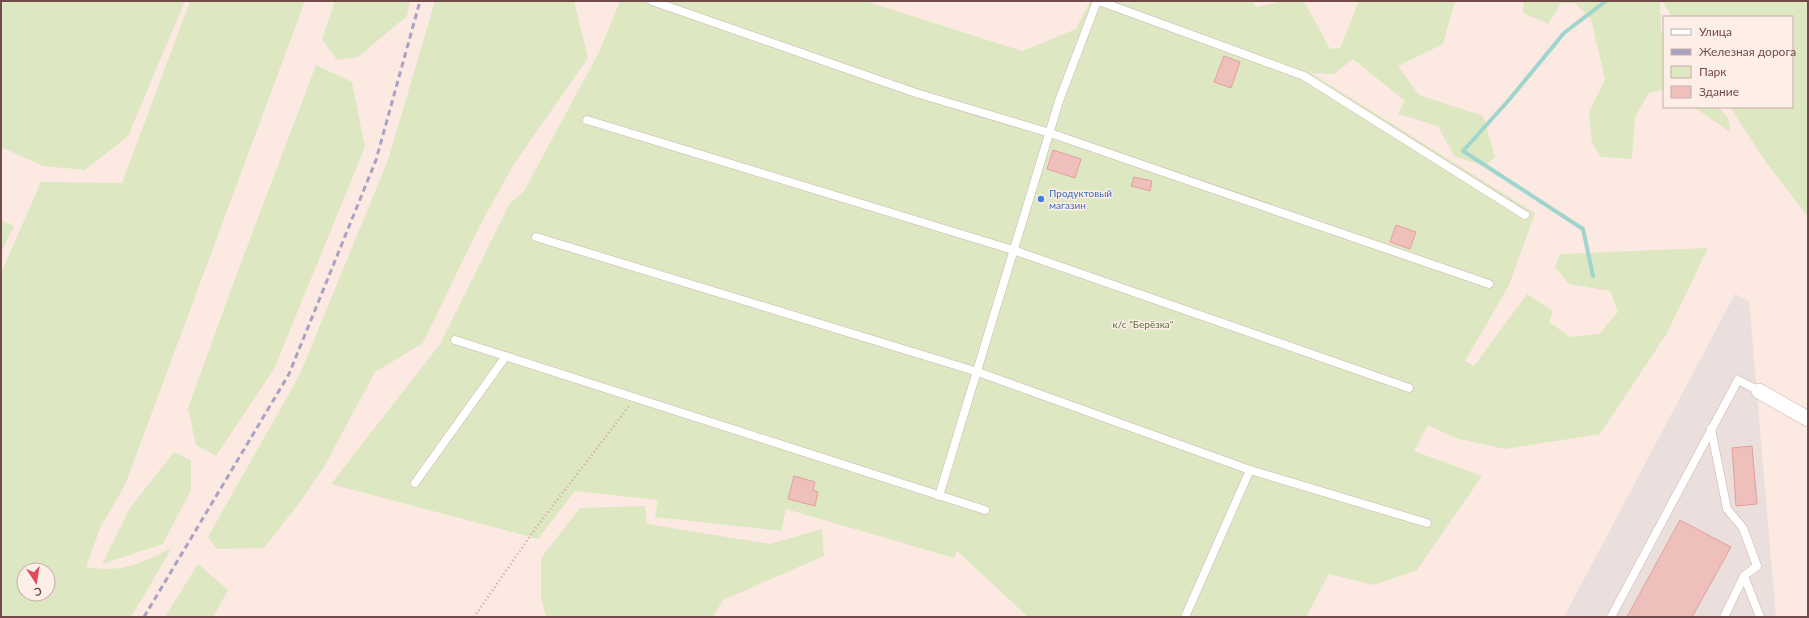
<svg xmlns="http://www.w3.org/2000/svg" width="1809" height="618" font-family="Lato,sans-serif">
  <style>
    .industrial { fill: #eadfdd }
    .green { fill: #dde8c2; fill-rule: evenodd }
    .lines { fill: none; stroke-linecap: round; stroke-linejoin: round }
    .stream { stroke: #9fd5cc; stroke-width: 4 }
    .building { fill: #efbfbb; stroke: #e1a09c }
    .service-casing { stroke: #ceb1ac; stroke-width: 9 }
    .minor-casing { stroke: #ceb1ac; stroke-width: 16 }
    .path { stroke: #d4a29f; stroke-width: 2.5; stroke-dasharray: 1 3; stroke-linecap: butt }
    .service { stroke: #fff; stroke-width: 8 }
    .minor { stroke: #fff; stroke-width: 15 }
    .rail { stroke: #a9a2c3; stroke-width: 3; stroke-dasharray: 6 4; stroke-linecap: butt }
    .shop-dot { fill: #3f7fe0; stroke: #feeee8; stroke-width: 1.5 }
    .labels { text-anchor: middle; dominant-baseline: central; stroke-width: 3; stroke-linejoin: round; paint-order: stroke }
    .shop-label { font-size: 10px; fill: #366cbe; stroke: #feeee8; text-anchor: start }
    .park-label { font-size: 10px; fill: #5e7140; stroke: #feeee8 }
  </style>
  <rect width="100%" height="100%" fill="#fbe9e2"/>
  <polygon class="industrial" points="1735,294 1749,301 1776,617 1564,617"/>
  <g class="green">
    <polygon points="1,1 185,1 128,136 85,170 43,166 1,147"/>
    <path d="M190,1H305L125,485L101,526L86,567C124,573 139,564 172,548L131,617H1V273L41,182L122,183ZM24,570H48V594H24Z"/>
    <polygon points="335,1 410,1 407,16 358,57 337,60 322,39"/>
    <polygon points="435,1 574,1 588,58 514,164 479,227 423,343 375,372 324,467 300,502 264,548 217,549 208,537 300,374 388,160"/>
    <polygon points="620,1 865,1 1022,51 1076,29 1090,1 1118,2 1119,1 1251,1 1257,7 1282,1 1304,1 1330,49 1340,48 1359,1 1455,1 1443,44 1398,66 1419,95 1483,116 1495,157 1485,166 1454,156 1438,126 1398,114 1405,101 1353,59 1334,74 1311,73 1535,213 1509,285 1465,361 1474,366 1527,294 1553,311 1549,322 1570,337 1599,334 1618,312 1610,291 1569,284 1555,267 1560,254 1708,248 1667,333 1600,434 1505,449 1455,438 1428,425 1414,451 1482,476 1417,570 1374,585 1329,574 1306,617 1028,617 957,551 954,558 786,509 781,531 655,517 658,500 575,491 538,539 331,484 440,344 510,203 524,191 599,52"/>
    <polygon points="1524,1 1660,1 1661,30 1664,34 1664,89 1649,93 1635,117 1632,159 1601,157 1592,143 1589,112 1605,79 1591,19 1575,3 1561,3 1548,24 1523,13"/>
    <polygon points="1662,1 1808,1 1808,217 1765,161 1730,107 1792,107 1792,17 1672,17"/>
    <polygon points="316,65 352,82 365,147 274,369 216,456 196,445 188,408 236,276"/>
    <polygon points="1694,107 1719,107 1728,118 1730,132"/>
    <polygon points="1,220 14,226 1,252"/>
    <polygon points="174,452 191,460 191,490 163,544 102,564 130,508"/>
    <polygon points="645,506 647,524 770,544 822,529 824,556 723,600 713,617 546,617 541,598 541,558 580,508"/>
    <polygon points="198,564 228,590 213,617 165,617"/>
  </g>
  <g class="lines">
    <polyline class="stream" points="1593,276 1583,229 1463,151 1508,101 1564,33 1606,1"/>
  </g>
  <g class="building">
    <polygon points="1224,56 1240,62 1231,88 1214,82"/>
    <polygon points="1053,150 1081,159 1075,178 1047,169"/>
    <polygon points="1134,177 1152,181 1150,191 1131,186"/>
    <polygon points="1396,225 1416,232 1410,249 1390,242"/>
    <polygon points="1752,446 1757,504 1736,506 1732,448"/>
    <polygon points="794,476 815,482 813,490 818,492 815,506 788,499"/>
    <polygon points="1680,520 1731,547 1692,617 1627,617"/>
  </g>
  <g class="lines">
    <defs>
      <g id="service">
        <polyline points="652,1 916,93 1050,133 1489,284"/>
        <polyline points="1099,1 1304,76 1525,215"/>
        <polyline points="587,120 1013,250 1409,388"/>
        <polyline points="536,237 978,372 1250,470 1427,523"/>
        <polyline points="455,340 985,510"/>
        <polyline points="1711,429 1727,509 1743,528 1757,566 1744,576 1724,617"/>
        <polyline points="415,483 506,356"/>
        <polyline points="939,496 1059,101 1097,1"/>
        <polyline points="1744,576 1760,617"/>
        <polyline points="1185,617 1250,470"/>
        <polyline points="1611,617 1738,380 1759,391"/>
      </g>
      <polyline id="minor" points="1759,391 1808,419"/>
    </defs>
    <use href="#service" class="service-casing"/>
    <use href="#minor" class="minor-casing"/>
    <polyline class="path" points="474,617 535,529 630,405"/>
    <use href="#service" class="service"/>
    <use href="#minor" class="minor"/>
    <polyline class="rail" points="144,617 289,374 376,160 420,1"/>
  </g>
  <circle class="shop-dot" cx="1041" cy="199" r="4"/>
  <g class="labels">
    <g class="shop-label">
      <text x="1049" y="193">Продуктовый<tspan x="1049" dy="12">магазин</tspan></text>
    </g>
    <g class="park-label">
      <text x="1143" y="324">к/с "Берёзка"</text>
    </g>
  </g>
  <rect width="1809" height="618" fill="none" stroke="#714b4a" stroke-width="4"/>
  <rect x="1663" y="16" width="130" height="92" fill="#feeee8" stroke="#c6ada9"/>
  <rect x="1671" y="29" width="20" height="6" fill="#ffffff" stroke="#c6ada9"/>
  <text x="1699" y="36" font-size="12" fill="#714b4a">Улица</text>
  <rect x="1671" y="49" width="20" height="6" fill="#a9a2c3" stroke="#c6ada9"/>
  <text x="1699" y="56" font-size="12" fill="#714b4a">Железная дорога</text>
  <rect x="1671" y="66" width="20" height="12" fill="#dde8c2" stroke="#c6ada9"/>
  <text x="1699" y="76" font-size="12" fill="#714b4a">Парк</text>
  <rect x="1671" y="86" width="20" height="12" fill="#efbfbb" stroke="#c6ada9"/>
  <text x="1699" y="96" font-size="12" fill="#714b4a">Здание</text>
  <g transform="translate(36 582) rotate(168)"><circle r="19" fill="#feeee8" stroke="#c6ada9"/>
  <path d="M0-3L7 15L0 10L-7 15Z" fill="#e04c5a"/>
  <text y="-6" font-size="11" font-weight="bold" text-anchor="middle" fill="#714b4a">С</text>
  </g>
</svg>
